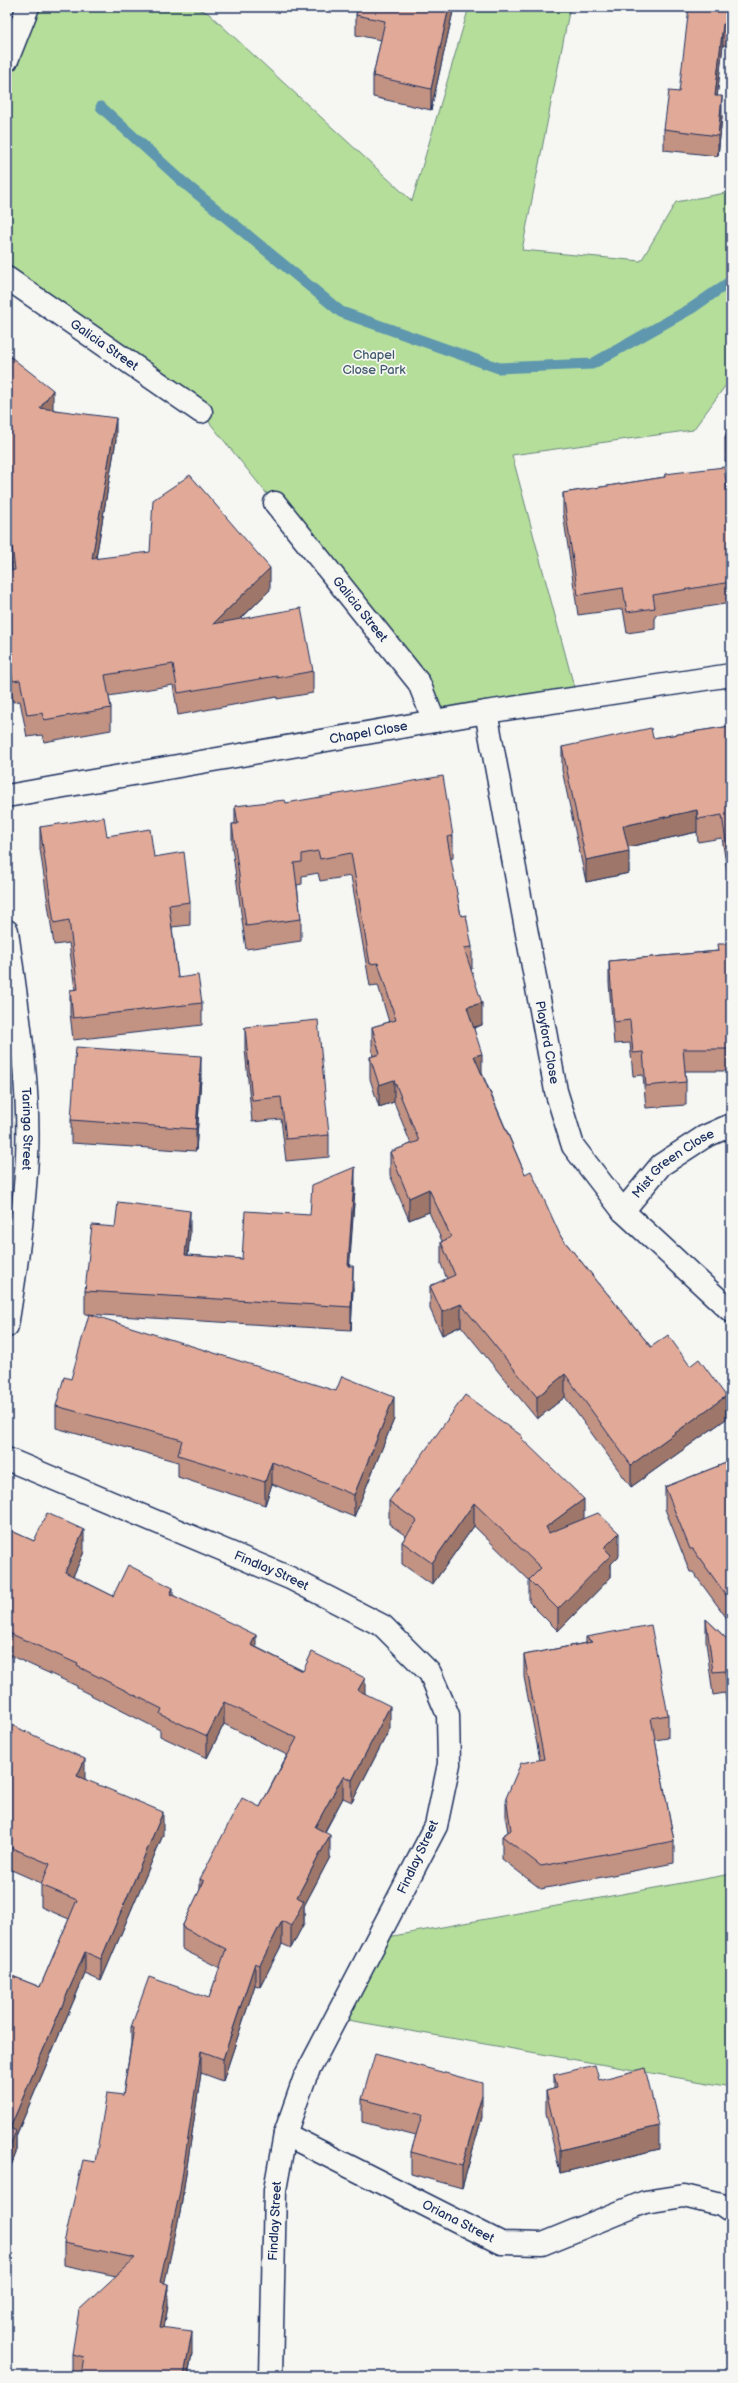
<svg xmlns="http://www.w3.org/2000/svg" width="738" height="2383" font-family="'Balsamiq Sans',sans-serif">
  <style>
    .green { fill: #b5de9b; stroke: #68867c }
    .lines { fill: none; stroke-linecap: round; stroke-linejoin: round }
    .stream { stroke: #5f97ae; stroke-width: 11 }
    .street-casing { stroke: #1b2f5e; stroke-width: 25 }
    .street { stroke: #f6f6f2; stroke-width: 22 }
    .wall { fill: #c29283; stroke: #1b2f5e }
    .shaded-wall { fill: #9e776a; stroke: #1b2f5e }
    .building { fill: #e1aa98; stroke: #1b2f5e }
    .labels { text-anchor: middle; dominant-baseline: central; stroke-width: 3.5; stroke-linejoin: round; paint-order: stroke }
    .street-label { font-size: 13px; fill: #1b2f5e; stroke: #f6f6f2 }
    .park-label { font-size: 13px; fill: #425b6d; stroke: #f6f6f2 }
  </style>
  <rect width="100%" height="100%" fill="#f6f6f2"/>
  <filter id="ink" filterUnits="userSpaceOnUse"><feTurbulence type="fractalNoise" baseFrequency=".025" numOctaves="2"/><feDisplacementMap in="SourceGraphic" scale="8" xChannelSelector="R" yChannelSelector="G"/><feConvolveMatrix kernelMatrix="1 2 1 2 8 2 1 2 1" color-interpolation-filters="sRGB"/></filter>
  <g filter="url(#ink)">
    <g class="green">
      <polygon points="7,7 194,7 208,13 412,201 469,7 570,7 522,250 641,261 676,202 731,192 731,378 693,430 512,455 577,698 434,721 419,683 201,412 7,278"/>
      <polygon points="731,1874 731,2087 336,2018 377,1939"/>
    </g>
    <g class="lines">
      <polyline class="stream" points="101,107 183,182 341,312 499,368 592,364 692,308 731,281"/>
      <defs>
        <g id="street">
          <polyline points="7,60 28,7"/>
          <path id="s1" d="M7,278L201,412"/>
          <path id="s2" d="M275,503L419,683L434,721"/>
          <path id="s3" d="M486,712L556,1091L573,1146L623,1211L731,1311"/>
          <path id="s4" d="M7,796L486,712L731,675"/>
          <path id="s5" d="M7,931C17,1006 30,1082 27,1157C24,1214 16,1270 7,1326"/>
          <path id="s6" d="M623,1211L661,1165L704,1137L731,1125"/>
          <path id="s7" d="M7,1459L290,1578L383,1626L430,1673L448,1715L449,1764L436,1826L305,2077L285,2134L275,2190L271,2376"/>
          <path id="s8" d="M285,2134L501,2243L542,2244L645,2202L684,2196L721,2205L731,2212"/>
        </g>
      </defs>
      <use href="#street" class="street-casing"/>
      <use href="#street" class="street"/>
    </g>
    <g class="wall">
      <polygon points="358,7 454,7 431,110 373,97 373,76 381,40 356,35 356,15"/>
      <polygon points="731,7 731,46 723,45 717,96 722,117 718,156 664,150 664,129 679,92"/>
      <polygon points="7,354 53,409 116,440 96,558 270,590 240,620 313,671 313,693 277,699 277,697 178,715 173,685 109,696 111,708 111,730 44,742 42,735 27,737 20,701 13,702 7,668 7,639 9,638 7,623 7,571 12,571 7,528"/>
      <polygon points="731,415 731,463 725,461 725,439"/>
      <polygon points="665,474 730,512 731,512 731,603 655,615 655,629 627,633 623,609 578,615 563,513 563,493 665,477"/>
      <polygon points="731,726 731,870 727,870 722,838 698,842 697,832 628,847 629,873 586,882 562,770 562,747 653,738"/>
      <polygon points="286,803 453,836 453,858 450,859 461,916 472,947 472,969 471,969 482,1025 474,1028 482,1073 525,1174 561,1237 651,1347 726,1419 631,1487 565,1397 537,1419 461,1326 442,1335 430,1309 430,1286 447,1279 441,1264 441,1242 442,1241 429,1212 409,1220 390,1175 390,1152 411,1144 394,1102 379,1107 370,1079 370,1057 373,1056 372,1050 372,1027 389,1022 378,985 370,986 351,876 320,881 318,873 302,876 302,884 297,885 301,919 301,941 246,949 232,847 232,824 235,824 235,806"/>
      <polygon points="40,827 107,836 154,857 190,902 190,925 172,927 178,978 202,1003 202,1025 73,1040 70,1013 70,990 75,990 69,943 54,945 40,849"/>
      <polygon points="731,944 731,1071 685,1071 686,1082 686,1105 646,1108 643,1075 633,1076 630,1043 614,1044 609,983 609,961 718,951"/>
      <polygon points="245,1027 329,1135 329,1157 286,1161 281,1119 252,1122 245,1049"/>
      <polygon points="201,1078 196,1151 71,1143 71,1120"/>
      <polygon points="355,1189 349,1266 353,1289 351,1330 85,1314 85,1291 115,1227 190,1233 188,1255 242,1259 310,1215"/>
      <polygon points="71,1379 394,1419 354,1517 272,1484 265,1505 178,1477 178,1462 56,1428 56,1406"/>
      <polygon points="522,1439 584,1519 619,1556 611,1564 611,1577 558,1631 529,1602 529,1580 474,1526 432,1585 402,1564 402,1542 406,1536 389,1524 389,1501"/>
      <polygon points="731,1461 731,1624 693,1572 690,1572 665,1509 665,1487"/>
      <polygon points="7,1529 34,1541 84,1552 73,1576 113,1596 173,1595 256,1647 303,1671 365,1693 390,1728 352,1802 343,1798 325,1832 330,1857 304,1906 304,1923 291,1948 282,1944 260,1987 255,1985 223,2081 201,2073 180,2213 164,2283 168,2306 164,2327 192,2353 188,2376 72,2376 72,2354 116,2276 64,2265 64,2243 95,2162 123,2095 131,2044 131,2027 209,1998 220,1968 182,1949 182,1927 200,1890 200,1879 260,1807 287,1755 224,1724 207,1758 160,1736 160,1730 77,1688 77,1686 7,1654"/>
      <polygon points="706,1619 731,1643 731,1734 725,1693 713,1695 706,1642"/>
      <polygon points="586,1637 668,1715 668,1738 655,1740 674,1841 674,1863 541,1889 502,1859 502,1836 508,1832 506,1821 506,1798 540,1760 524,1677 524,1655 586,1643"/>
      <polygon points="7,1723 163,1835 101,1981 85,1974 16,2136 16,2153 7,2176 7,1974 40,1987 69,1919 41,1907 41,1883 7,1868"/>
      <polygon points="554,2075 659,2149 560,2173 546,2113 546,2091 554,2089"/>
      <polygon points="362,2099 482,2117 462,2188 411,2174 411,2152 416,2136 362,2122"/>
    </g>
    <g class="shaded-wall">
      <polygon points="449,7 454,7 431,110 431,89"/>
      <polygon points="723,24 723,45 715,116 715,96"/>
      <polygon points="722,96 722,117 718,156 718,136"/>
      <polygon points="53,390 53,412 40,408"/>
      <polygon points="116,418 116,440 92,581 92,559"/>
      <polygon points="270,568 270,590 213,646 213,624"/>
      <polygon points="697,810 697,832 623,848 623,826"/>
      <polygon points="629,851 629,873 586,882 586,860"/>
      <polygon points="482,1003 482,1025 467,1029 467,1007"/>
      <polygon points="482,1054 482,1076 474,1056"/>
      <polygon points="201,1056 201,1078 196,1151 196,1129"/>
      <polygon points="394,1080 394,1102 379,1107 379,1085"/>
      <polygon points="355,1167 355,1189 348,1289 348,1266"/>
      <polygon points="429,1189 429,1212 409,1220 409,1198"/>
      <polygon points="190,1211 190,1233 185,1278 185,1255"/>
      <polygon points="353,1266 353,1289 351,1330 351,1307"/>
      <polygon points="461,1304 461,1326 442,1335 442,1312"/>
      <polygon points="565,1374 565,1397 537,1419 537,1397"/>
      <polygon points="726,1396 726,1419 631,1487 631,1465"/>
      <polygon points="394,1397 394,1419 354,1517 354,1495"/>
      <polygon points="272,1462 272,1484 265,1505 265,1482"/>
      <polygon points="584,1499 584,1521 546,1549 546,1527"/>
      <polygon points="474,1503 474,1526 432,1585 432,1563"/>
      <polygon points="84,1530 84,1552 65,1594 65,1572"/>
      <polygon points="619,1533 619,1556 611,1564 611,1577 558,1631 558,1609 604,1548"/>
      <polygon points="173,1588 173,1610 170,1594"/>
      <polygon points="256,1635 256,1658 251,1645"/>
      <polygon points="365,1678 365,1700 358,1690"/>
      <polygon points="224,1702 224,1724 207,1758 207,1736"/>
      <polygon points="390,1706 390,1728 352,1802 352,1780"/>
      <polygon points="85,1759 85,1781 77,1776"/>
      <polygon points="343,1776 343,1798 315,1849 315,1827"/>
      <polygon points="163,1812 163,1835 101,1981 101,1959"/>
      <polygon points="330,1835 330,1857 304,1906 304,1923 291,1948 291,1926 297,1897"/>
      <polygon points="282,1921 282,1944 260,1987 260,1965"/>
      <polygon points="85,1952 85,1974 16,2136 16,2153 7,2176 7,2153 10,2128"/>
      <polygon points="255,1963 255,1985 223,2081 223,2059"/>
      <polygon points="201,2051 201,2073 180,2213 160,2304 160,2282"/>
      <polygon points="482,2095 482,2117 462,2188 462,2166"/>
      <polygon points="659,2126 659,2149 560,2173 560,2150"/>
      <polygon points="168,2284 168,2306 160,2349 160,2327"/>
      <polygon points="192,2331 192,2353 188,2376 184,2376"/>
    </g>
    <g class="building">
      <polygon points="358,7 449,7 431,89 373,76 385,21 356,15"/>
      <polygon points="689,7 731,7 731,25 723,24 715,96 722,96 718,136 664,129 669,91 679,92"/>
      <polygon points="7,354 53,390 40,408 116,418 92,559 150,552 153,500 190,475 270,568 213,624 301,608 313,671 277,678 277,676 178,693 173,664 105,675 111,708 44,720 42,713 27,715 20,680 13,681 7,646 7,639 12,638 7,602 7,571 15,570 7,506"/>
      <polygon points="731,415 731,440 725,439"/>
      <polygon points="724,467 730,512 731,512 731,582 653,595 655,608 627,612 623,588 578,595 563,493 665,477 665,474"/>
      <polygon points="731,726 731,848 727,848 722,815 698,819 697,810 623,826 629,851 586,860 562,747 651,728 653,738"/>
      <polygon points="443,776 453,836 447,837 461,916 466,915 472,947 464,948 482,1003 467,1007 482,1054 474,1056 525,1174 531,1171 561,1237 651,1347 668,1335 690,1366 699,1359 726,1396 631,1465 565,1374 537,1397 461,1304 442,1312 430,1286 455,1275 441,1242 451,1237 429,1189 409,1198 390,1152 419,1141 394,1080 379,1085 370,1057 380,1054 372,1027 396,1020 378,963 370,964 351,853 320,859 318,851 302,854 302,862 294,863 301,919 246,926 232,824 238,824 235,806 285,800 286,803"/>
      <polygon points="104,817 107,836 150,829 154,857 184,852 190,902 169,905 178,978 198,975 202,1003 73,1018 70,990 78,989 69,920 54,923 40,827"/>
      <polygon points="718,944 731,944 731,1049 683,1049 686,1082 646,1086 643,1052 633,1053 630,1020 614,1022 609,961 719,951"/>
      <polygon points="318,1020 329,1135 286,1139 281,1097 252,1100 245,1027"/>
      <polygon points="76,1047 201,1056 196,1129 71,1120"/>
      <polygon points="355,1167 348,1266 353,1266 351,1307 85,1291 92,1225 115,1227 118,1202 190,1211 185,1255 242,1259 245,1211 310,1215 312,1185"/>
      <polygon points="89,1314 336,1391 342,1376 394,1397 354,1495 272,1462 265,1482 178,1455 182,1440 56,1406 64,1377 71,1379"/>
      <polygon points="465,1395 522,1436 521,1438 584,1499 546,1527 549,1533 598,1513 619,1533 604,1548 611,1555 558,1609 529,1580 541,1568 474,1503 432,1563 402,1542 417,1521 389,1501"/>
      <polygon points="731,1461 731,1602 693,1549 690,1549 665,1487"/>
      <polygon points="47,1513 84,1530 65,1572 113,1596 128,1565 173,1588 170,1594 256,1635 251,1645 303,1671 312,1652 365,1678 358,1690 390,1706 352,1780 343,1776 315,1827 330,1835 297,1897 304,1901 291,1926 282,1921 260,1965 255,1963 223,2059 201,2051 180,2191 160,2282 168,2284 160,2327 192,2331 184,2376 81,2376 84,2357 72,2354 79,2310 135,2258 64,2243 83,2160 95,2162 107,2093 123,2095 134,2028 131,2027 149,1977 209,1998 226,1949 182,1927 204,1881 200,1879 242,1798 260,1807 297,1738 224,1702 207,1736 160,1714 162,1709 77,1666 78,1664 7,1632 7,1529 34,1541"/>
      <polygon points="706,1619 731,1643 731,1712 725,1671 713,1672"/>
      <polygon points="651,1625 668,1715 651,1718 674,1841 541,1866 502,1836 511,1830 506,1798 521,1763 544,1759 524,1655 592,1642 586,1637"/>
      <polygon points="7,1723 85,1759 77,1776 163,1812 101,1959 85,1952 10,2128 16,2131 7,2153 7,1974 40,1987 77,1900 41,1885 50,1864 7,1846"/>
      <polygon points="375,2054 482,2083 482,2095 462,2166 411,2152 422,2115 362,2099"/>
      <polygon points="595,2065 599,2080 645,2068 659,2126 560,2150 546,2091 557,2088 554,2075"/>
    </g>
  </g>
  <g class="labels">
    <g class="street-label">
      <text stroke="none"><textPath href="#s1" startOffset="118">Galicia Street</textPath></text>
      <text stroke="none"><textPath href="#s2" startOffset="136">Galicia Street</textPath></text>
      <text stroke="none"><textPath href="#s4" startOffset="367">Chapel Close</textPath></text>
      <text stroke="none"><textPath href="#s3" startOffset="336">Playford Close</textPath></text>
      <text stroke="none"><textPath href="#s5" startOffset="199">Taringa Street</textPath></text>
      <text stroke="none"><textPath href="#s6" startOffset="70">Mist Green Close</textPath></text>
      <text stroke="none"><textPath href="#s7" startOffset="287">Findlay Street</textPath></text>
      <text transform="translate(418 1857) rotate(-65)">Findlay Street</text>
      <text transform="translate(275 2221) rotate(-87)">Findlay Street</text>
      <text stroke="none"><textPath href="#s8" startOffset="194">Oriana Street</textPath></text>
    </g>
    <g class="park-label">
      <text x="374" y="355">Chapel<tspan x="374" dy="15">Close Park</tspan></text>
    </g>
  </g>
  <rect width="738" height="2383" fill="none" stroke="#f6f6f2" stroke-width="24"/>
  <rect x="12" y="12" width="714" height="2359" fill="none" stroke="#1b2f5e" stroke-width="1.5" filter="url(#ink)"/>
</svg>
